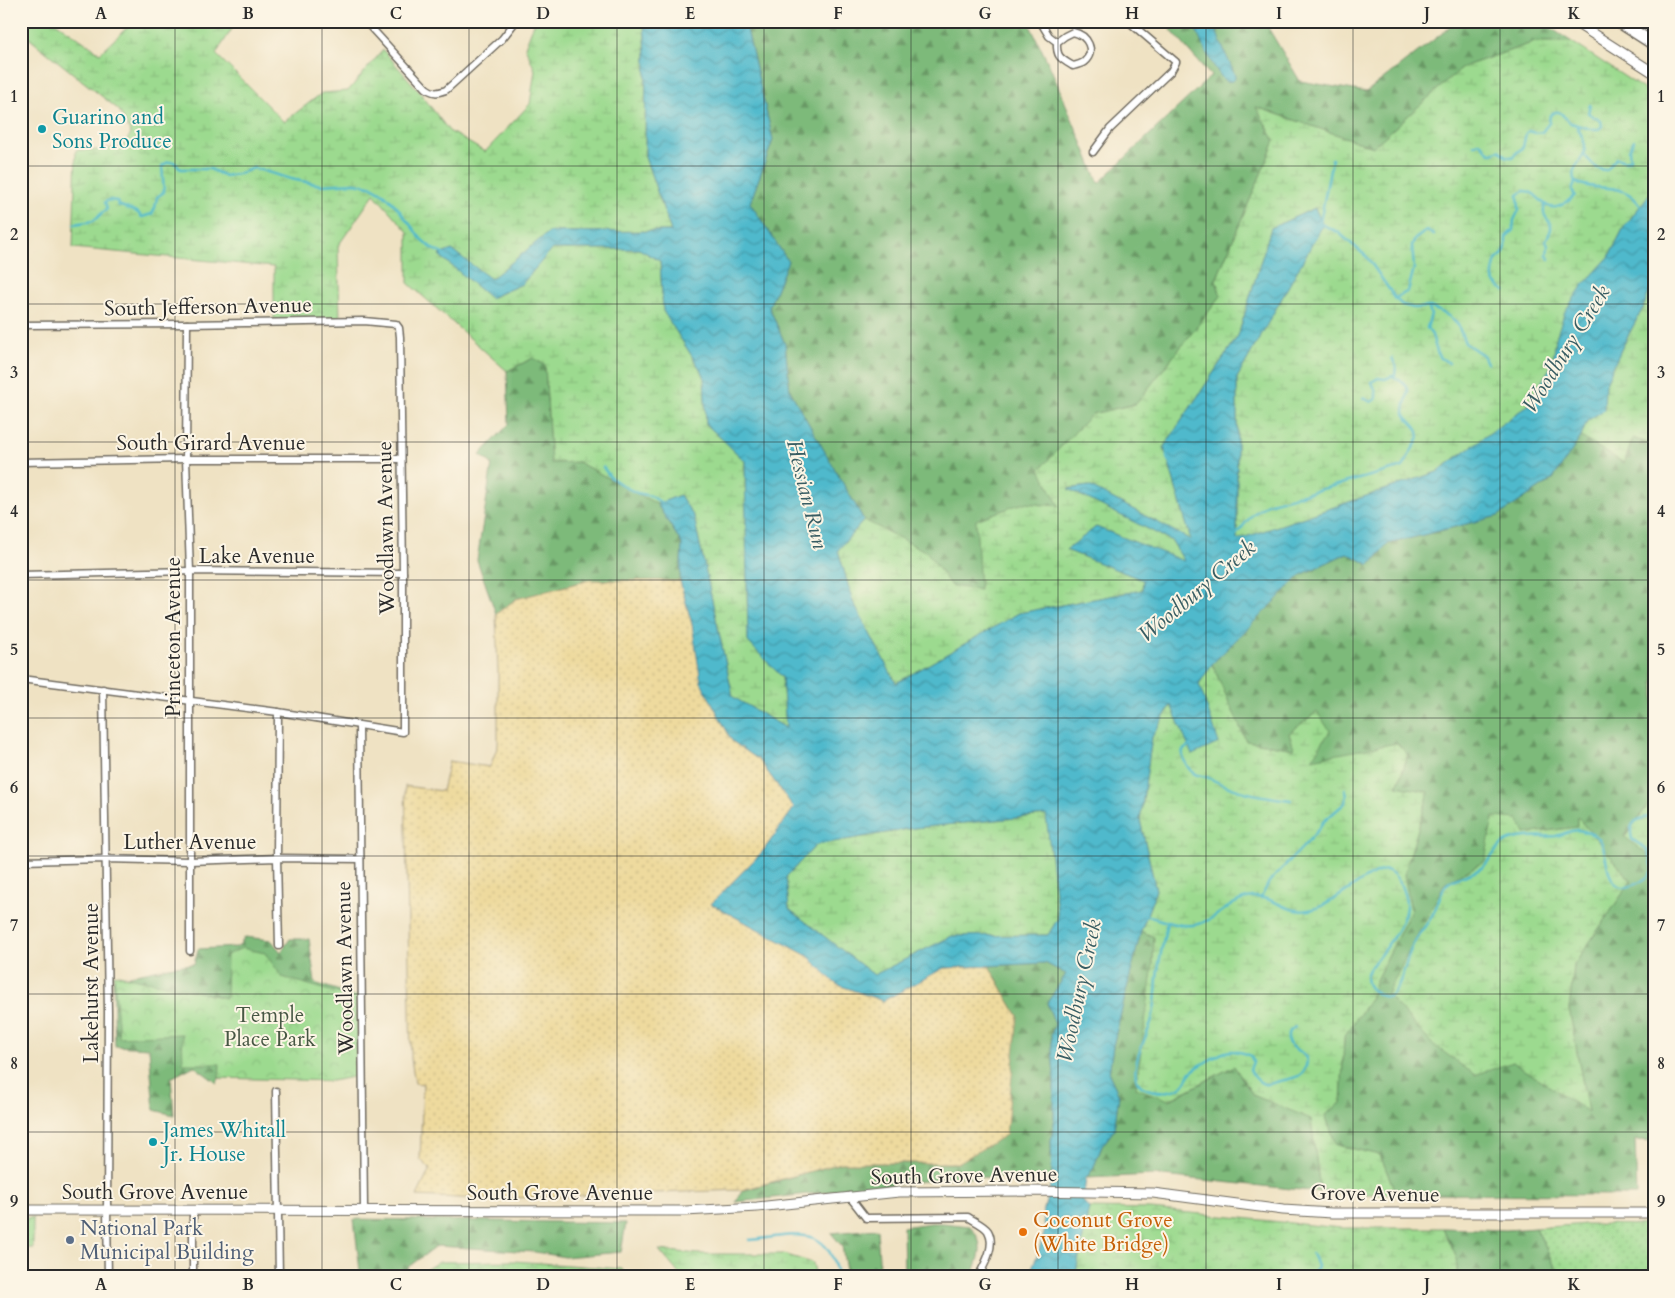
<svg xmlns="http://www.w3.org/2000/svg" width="1675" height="1298" font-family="Cardo,serif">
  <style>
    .grass { fill: url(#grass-dots); stroke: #64825d }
    .forest { fill: url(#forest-firs); stroke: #547252; fill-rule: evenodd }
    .wetland { fill: url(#wetland-marsh); stroke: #64825d }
    .sand { fill: url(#sand-dots); stroke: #8c8264 }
    .park { fill: url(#park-crowns); stroke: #64825d }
    .water { fill: url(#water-waves); stroke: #3d727c; fill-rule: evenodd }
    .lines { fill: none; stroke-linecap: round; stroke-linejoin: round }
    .stream { stroke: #4fb9cc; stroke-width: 2.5 }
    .minor-casing { stroke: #706b60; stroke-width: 9 }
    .secondary-casing { stroke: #706b60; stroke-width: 11 }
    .motorway-casing { stroke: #706b60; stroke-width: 14 }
    .minor { stroke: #fff; stroke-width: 6 }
    .secondary { stroke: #fff; stroke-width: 9 }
    .motorway { stroke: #fff; stroke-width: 11 }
    .grid { fill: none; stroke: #2b2b2b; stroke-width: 1; stroke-opacity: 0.55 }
    .culture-dot { fill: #0f9aa8; stroke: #fcf5e5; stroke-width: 2 }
    .food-dot { fill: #e8710a; stroke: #fcf5e5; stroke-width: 2 }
    .service-dot { fill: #5c6f8a; stroke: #fcf5e5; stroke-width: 2 }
    .labels { text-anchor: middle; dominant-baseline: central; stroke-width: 4; stroke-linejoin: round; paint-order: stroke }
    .culture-label { font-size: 21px; fill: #0d838f; stroke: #fcf5e5; text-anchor: start }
    .street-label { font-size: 21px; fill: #2b2b2b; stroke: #fcf5e5 }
    .park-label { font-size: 21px; fill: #475744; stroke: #fcf5e5 }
    .food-label { font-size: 21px; fill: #c56008; stroke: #fcf5e5; text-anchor: start }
    .service-label { font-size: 21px; fill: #4e5e75; stroke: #fcf5e5; text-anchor: start }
    .water-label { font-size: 22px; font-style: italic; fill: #385d63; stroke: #fcf5e5 }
    .neatline { fill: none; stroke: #2b2b2b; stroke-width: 2 }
    .grid-label { font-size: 16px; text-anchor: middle; font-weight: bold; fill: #2b2b2b }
  </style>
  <defs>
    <pattern id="grass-dots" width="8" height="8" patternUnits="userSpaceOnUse" patternTransform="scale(1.25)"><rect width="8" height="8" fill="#9cda8f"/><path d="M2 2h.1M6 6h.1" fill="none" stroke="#87bb7c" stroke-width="1.8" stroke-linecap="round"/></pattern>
    <pattern id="forest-firs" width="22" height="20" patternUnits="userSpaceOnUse" patternTransform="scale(1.25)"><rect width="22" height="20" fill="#7dba7a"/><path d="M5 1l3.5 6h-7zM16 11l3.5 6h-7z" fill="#679764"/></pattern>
    <pattern id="wetland-marsh" width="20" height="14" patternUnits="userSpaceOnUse" patternTransform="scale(1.25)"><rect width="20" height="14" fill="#9cda8f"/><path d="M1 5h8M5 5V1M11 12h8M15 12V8" fill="none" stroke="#87bb7c"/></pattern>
    <pattern id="sand-dots" width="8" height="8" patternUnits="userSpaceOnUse" patternTransform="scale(1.25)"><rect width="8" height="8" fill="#eeda9e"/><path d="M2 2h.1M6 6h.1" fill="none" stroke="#cb8" stroke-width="1.8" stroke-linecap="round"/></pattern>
    <pattern id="park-crowns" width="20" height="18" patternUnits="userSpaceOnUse" patternTransform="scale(1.25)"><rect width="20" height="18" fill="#9cda8f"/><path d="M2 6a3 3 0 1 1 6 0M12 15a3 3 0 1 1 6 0" fill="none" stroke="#87bb7c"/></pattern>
    <pattern id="water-waves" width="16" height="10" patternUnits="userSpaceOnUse" patternTransform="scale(1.25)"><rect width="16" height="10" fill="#4fb9cc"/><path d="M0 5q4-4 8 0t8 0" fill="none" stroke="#4297a6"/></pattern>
  </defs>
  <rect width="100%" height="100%" fill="#fcf5e5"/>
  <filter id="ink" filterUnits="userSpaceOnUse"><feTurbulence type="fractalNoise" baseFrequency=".02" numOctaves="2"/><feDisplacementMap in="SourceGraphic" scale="10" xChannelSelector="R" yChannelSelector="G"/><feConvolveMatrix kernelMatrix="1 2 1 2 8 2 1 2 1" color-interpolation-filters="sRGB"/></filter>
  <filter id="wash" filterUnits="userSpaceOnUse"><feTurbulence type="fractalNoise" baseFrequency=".0096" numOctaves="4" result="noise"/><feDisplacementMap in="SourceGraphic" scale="20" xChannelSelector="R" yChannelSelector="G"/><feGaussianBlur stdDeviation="1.12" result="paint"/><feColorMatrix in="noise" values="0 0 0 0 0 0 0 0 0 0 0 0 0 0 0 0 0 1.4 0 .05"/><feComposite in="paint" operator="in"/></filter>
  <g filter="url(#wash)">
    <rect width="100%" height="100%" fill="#efe2c3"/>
    <polygon class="grass" points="1586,1224 1654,1225 1654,1277 1560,1277 1536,1228"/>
    <g class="forest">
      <polygon points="745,21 1028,21 1051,69 1099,183 1211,76 1163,21 1264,21 1300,81 1366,92 1458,21 1540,21 1572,42 1535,42 1463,67 1373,147 1256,107 1275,141 1216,280 1221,296 1136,404 1092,414 1059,506 1023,503 980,590 951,586 926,552 864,520 790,391 785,344 769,307 788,261 750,203 773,140"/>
      <polygon points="533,358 545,365 551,463 578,462 657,504 682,544 680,581 589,580 516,599 496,614 477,560 492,464 480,455 509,424 507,371"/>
      <path d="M1581,436L1624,463L1633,438L1654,445V797L1625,836L1654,860V1141L1635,1140L1637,1195L1396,1194L1380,1155L1336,1145L1325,1115L1341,1103L1344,1037L1370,999L1375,982L1411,910L1404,875L1429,792L1397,786L1408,755L1311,759L1294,749L1246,741L1212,664L1301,575L1347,553L1370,565L1388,544L1498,516L1553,479ZM1577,817L1631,881L1574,965L1569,1009L1588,1111L1513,1062L1444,884L1485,861L1525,834L1577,827Z"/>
      <polygon points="1141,931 1154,937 1153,964 1170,1100 1234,1066 1253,1095 1311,1118 1320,1190 1360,1194 1341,1194 1153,1175 1086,1178 1093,1169 1102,1146 1114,1130 1119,1095 1109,1074 1113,1046"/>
      <polygon points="245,937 271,940 281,952 290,939 309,939 315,983 346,993 344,1072 219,1078 217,1083 194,1066 171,1078 174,1115 154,1110 149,1048 115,1046 113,979 174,966 194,964 198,949 238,947"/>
      <polygon points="1045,963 1066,974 1047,1003 1055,1024 1051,1035 1054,1077 1054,1123 1051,1141 1052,1178 961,1177 736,1202 742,1191 841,1163 958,1163 1018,1016 989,966"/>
      <polygon points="354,1219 626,1223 621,1252 565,1257 535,1252 437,1246 408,1267 405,1277 355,1277 360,1271"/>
      <path d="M931,1223H943L970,1226C986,1245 980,1256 972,1277H847L842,1246L831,1233L877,1229L880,1274L904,1273L903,1227Z"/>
      <polygon points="1443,1228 1506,1230 1536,1228 1560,1277 1457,1277 1457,1259"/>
    </g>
    <g class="wetland">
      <polygon points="28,21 54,21 100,53 134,21 237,21 216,54 284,122 322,93 348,91 383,50 418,90 449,131 485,152 530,104 535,70 525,47 535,21 644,21 646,54 645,157 671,231 549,232 491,280 452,250 439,255 490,298 522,284 552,249 639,249 660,261 663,311 704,375 706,424 745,461 748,641 782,677 786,728 733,697 694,517 680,495 657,504 578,462 551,463 545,365 533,358 507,371 408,283 408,232 374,194 338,246 340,321 274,325 274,267 73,248 76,150 100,150 122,147 131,134 119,110 21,32 21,27"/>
      <polygon points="1535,42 1572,42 1654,96 1654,188 1624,227 1609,257 1583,285 1556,338 1553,363 1528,405 1437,472 1237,540 1237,378 1322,226 1315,208 1271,228 1238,336 1164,447 1191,540 1089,486 1069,489 1172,541 1185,562 1096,527 1066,550 1143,580 1142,590 1019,613 896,683 853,602 838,550 864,520 927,552 951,586 980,590 976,520 1023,503 1059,506 1040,469 1092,414 1136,404 1221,296 1216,280 1275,141 1256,107 1373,147 1463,67"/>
      <polygon points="1654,280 1654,445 1633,438 1624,463 1581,437 1587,421 1604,410 1605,385 1624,343 1643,308"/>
      <polygon points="1212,664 1246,741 1294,749 1289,733 1317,712 1330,731 1312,759 1397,743 1408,755 1397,786 1429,792 1404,875 1411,910 1375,982 1370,999 1344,1037 1341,1103 1325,1115 1336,1145 1380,1155 1396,1194 1360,1194 1320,1190 1311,1119 1253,1095 1234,1066 1169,1100 1136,1088 1153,964 1154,937 1141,931 1156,890 1140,820 1152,737 1171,705 1199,684"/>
      <polygon points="1654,797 1654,860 1625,837"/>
      <polygon points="1047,815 1058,918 1048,935 952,936 874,975 789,909 786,877 816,845 914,828"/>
      <polygon points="1577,816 1631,881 1574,965 1569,1009 1588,1112 1513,1062 1475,1075 1430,1042 1387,994 1444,884 1485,861 1493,817 1518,819 1525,834 1577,827"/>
      <polygon points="1089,1208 1151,1209 1341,1228 1443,1228 1457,1259 1457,1277 1075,1277"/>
      <polygon points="659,1250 698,1254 784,1254 813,1263 816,1277 679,1277 680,1275"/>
      <polygon points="513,1261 622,1269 626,1277 419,1277 422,1272 438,1262"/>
    </g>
    <polygon class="sand" points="589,580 680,581 692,624 732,741 759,760 794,808 763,851 711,904 808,956 836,984 883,1001 943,968 989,966 1018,1016 1006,1135 958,1163 841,1163 742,1190 480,1199 417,1196 430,1169 420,1159 423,1084 415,1083 411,1059 405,786 442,791 449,761 490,767 498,745 498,673 496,614 516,599"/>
    <g class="park">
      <polygon points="242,948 265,953 282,977 344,995 358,996 358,1076 332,1081 219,1078 220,1064 183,1064 182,1034 119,1037 114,974 226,998 227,955"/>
      <rect x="21" y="1218" width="12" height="30"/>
    </g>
    <g class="water">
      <path d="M644,21H745L773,140L750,203L788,261L769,307L785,344L790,391L864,520L838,550L853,602L896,683L1019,613L1142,590L1143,580L1066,550L1096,527L1184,561L1172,541L1068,489L1089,486L1191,540L1164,447L1238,336L1271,228L1315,208L1323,225L1237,378V540L1437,472L1528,405L1553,363L1556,338L1565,311L1583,285L1609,257L1624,227L1654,188V280L1643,308L1624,343L1605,385L1604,410L1587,421L1581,437L1553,479L1498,516L1388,544L1370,565L1347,553L1301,575L1212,664L1199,684L1219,743L1192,755L1171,705L1152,737L1140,820L1156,890L1141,931L1113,1046L1109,1074L1119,1095L1114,1130L1102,1146L1093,1169L1086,1178L1083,1201L1089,1208L1075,1277H1028L1037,1256L1045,1230L1043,1213L1052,1178L1051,1141L1054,1123V1077L1051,1035L1055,1024L1047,1003L1066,974L1045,963L944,968L883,1001L836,984L808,956L711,904L763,851L794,808L759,760L732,741L701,682L692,624L680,581L682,544L657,504L680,495L694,517L733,697L786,728L782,677L748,642L745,461L706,424L704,375L663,311L660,261L639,249H552L522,284L490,298L439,255L452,250L491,279L549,232L671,231L645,157L646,54ZM1046,815L1058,918L1048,935L952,936L874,975L789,909L786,877L816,845L914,828Z"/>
      <path d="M1193,21H1214C1218,41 1228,57 1235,76V79L1232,81L1226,82C1213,69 1198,38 1193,21Z"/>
    </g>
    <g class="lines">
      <g class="stream">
        <path d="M1474,145L1479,142C1488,148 1486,158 1499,150L1507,157H1512L1523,147L1526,133L1529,131L1536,133L1542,132L1549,123L1550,115C1561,107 1562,116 1569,122C1570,123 1593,130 1595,130C1599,130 1600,128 1602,126L1601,121L1588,113L1590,105"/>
        <path d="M1584,155C1592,162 1594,171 1607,170L1616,158L1625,161L1630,159L1629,150L1634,140"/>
        <path d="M1575,182C1600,194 1623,178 1642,208"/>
        <path d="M1545,205C1540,219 1552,218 1551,229C1550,233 1547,237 1546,241L1548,246L1547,255L1550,259"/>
        <polyline points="1320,223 1332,159"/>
        <polyline points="74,224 93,221 107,209 105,202 109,200 117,201 118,205 137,212 142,217 152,214 155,208 157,197 164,192 162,166 168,162 174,162 181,169 210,169 225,176 238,174 254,168 291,179 321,185 355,183 370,186 384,194 396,206 422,240 433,249 445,255"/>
        <polyline points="1321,224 1338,232 1367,257 1395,298 1402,305 1414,308 1430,307 1449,316 1458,325 1465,343 1483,355 1487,363"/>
        <path d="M1505,291C1490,281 1491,277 1496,260L1504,253L1506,247V237L1513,230L1514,220L1519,210L1518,195L1524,191C1541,190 1543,218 1565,203C1569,201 1572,198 1575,195L1572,191L1575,182C1568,167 1584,162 1585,149C1586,141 1580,134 1577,126"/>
        <polyline points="1396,298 1408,291 1414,268 1412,245 1415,239 1426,231 1434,234"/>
        <polyline points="1428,307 1431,314 1427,328 1432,335 1437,352 1441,358 1449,363"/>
        <polyline points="1363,398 1371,402 1376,399 1376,392 1372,382 1378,378 1385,379 1395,375 1396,366 1392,358"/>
        <polyline points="1167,452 1167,458 1170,464"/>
        <polyline points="603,467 610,477 625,487 637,493 651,496 662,503"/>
        <path d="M1236,535L1252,515L1267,504L1403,467C1407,462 1408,457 1410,453C1415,444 1423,438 1416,428C1412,422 1406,419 1404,413C1404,391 1419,392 1393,376"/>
        <path d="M1191,745L1183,750C1181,758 1189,772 1197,775C1201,776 1205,776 1209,778C1238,793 1259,796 1291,800"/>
        <polyline points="1261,898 1269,882 1302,848 1317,831 1323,822 1345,803 1347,794 1345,789"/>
        <path d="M1144,915C1160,919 1176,927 1193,925C1215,923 1232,897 1255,897C1279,897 1288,918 1317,908C1338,901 1370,870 1387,870C1395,874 1399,879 1402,888C1404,894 1407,900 1406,907C1404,924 1390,942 1380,955C1376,961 1369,967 1367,974C1363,987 1377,996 1388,997C1401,992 1406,959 1412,947C1418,934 1428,924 1434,912C1438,904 1441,889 1447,884C1457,875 1473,876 1484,866C1494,856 1498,842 1514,839C1527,836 1542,837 1556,836C1563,835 1570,830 1578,830C1583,831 1591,833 1596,836C1609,846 1604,880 1619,886C1625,889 1632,886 1638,883C1650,877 1656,871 1650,857C1649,854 1647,850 1645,848C1641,844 1636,843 1632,839C1627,820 1640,818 1654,816"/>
        <path d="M1167,921C1164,940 1159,959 1157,978C1156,992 1156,1005 1152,1019C1148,1035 1138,1049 1136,1066C1134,1075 1137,1085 1145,1088C1157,1093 1175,1094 1185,1083C1187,1081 1188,1077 1190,1073C1194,1069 1201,1065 1206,1062C1224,1051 1230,1047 1251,1056L1253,1062L1250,1069C1252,1075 1258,1082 1264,1084C1270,1085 1275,1082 1280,1081C1294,1078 1305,1078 1307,1061C1305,1051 1293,1050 1288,1042V1033L1295,1027"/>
        <path d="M749,1240C789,1237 830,1220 837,1277"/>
        <polyline points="1312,1254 1317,1265 1313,1277"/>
      </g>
    </g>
  </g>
  <g filter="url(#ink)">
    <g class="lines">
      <defs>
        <g id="minor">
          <path d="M365,21L426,88C434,94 437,93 446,90L502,39L516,21"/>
          <polyline points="1040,21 1049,36 1057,42"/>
          <path d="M1073,32C1087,35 1097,51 1084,62C1081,64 1077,65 1073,66C1061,59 1056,57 1057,42L1065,36Z"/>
          <polyline points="1093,152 1110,129 1171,71 1176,62 1128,21"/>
          <polyline points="187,324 186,459 190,571 190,951"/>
          <polyline points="21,325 187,324 364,321 396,324 399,328 400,337 403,573 403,732 278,712 21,679"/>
          <polyline points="21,462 186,459 401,459"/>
          <polyline points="21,575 190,571 403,573"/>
          <polyline points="103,689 108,1013 107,1210 108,1277"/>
          <polyline points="278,712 277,858 279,946"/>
          <polyline points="359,726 364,1210"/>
          <polyline points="21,861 106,859 189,861 277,858 360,859"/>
          <polyline points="276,1091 279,1277"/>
          <path d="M849,1196L866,1218L968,1217C974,1221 984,1225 988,1231C996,1245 985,1264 978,1277"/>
          <polyline points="193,1210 193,1277"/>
        </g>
        <g id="secondary">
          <polyline points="1573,21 1654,73"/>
          <polyline points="21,1210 685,1211 757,1207 899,1192 1030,1191 1153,1193 1283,1210 1332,1213 1654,1213"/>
        </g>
        <g id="motorway">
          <polyline points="1618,21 1654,44"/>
          <polyline points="1641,21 1654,29"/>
        </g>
      </defs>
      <use href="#minor" class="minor-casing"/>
      <use href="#secondary" class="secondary-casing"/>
      <use href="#motorway" class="motorway-casing"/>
      <use href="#minor" class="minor"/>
      <use href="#secondary" class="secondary"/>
      <use href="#motorway" class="motorway"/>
    </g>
  </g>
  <path class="grid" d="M175,21V1277M322,21V1277M469,21V1277M617,21V1277M764,21V1277M911,21V1277M1058,21V1277M1206,21V1277M1353,21V1277M1500,21V1277M21,166H1654M21,304H1654M21,442H1654M21,580H1654M21,718H1654M21,856H1654M21,994H1654M21,1132H1654"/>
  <g class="culture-dot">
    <circle cx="42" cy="129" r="5"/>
    <circle cx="153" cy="1142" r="5"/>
  </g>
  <circle class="food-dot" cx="1023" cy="1232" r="5"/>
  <circle class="service-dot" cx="70" cy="1240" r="5"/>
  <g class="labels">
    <g class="culture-label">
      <text x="52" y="117">Guarino and<tspan x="52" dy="24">Sons Produce</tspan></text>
      <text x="163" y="1130">James Whitall<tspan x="163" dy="24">Jr. House</tspan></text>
    </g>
    <g class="street-label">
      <text transform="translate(208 307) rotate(-1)">South Jefferson Avenue</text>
      <text x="211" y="443">South Girard Avenue</text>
      <text transform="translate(386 528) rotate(-91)">Woodlawn Avenue</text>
      <text x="257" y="556">Lake Avenue</text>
      <text transform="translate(173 637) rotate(-90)">Princeton Avenue</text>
      <text x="190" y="842">Luther Avenue</text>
      <text transform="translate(345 968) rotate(-91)">Woodlawn Avenue</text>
      <text transform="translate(91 983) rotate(-90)">Lakehurst Avenue</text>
      <text transform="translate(964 1176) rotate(-1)">South Grove Avenue</text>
      <text x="155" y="1192">South Grove Avenue</text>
      <text x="560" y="1193">South Grove Avenue</text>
      <text transform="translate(1375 1194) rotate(1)">Grove Avenue</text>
    </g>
    <g class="park-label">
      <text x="270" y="1015">Temple<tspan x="270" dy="24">Place Park</tspan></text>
    </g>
    <g class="food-label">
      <text x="1033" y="1220">Coconut Grove<tspan x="1033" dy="24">(White Bridge)</tspan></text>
    </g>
    <g class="service-label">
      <text x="80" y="1228">National Park<tspan x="80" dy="24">Municipal Building</tspan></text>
    </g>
    <g class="water-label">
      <text transform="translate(1566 349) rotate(-58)">Woodbury Creek</text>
      <text transform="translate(807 494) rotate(76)">Hessian Run</text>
      <text transform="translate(1197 591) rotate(-40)">Woodbury Creek</text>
      <text transform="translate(1079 991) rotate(-78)">Woodbury Creek</text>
    </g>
  </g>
  <rect width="1675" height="1298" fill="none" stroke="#fcf5e5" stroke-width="55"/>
  <rect x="28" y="28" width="1620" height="1242" class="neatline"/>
  <g class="grid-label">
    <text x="101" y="19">A</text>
    <text x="248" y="19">B</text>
    <text x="396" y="19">C</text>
    <text x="543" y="19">D</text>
    <text x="690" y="19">E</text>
    <text x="838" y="19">F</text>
    <text x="985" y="19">G</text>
    <text x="1132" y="19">H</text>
    <text x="1279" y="19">I</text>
    <text x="1427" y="19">J</text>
    <text x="1574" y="19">K</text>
    <text x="14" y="102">1</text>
    <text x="1661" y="102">1</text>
    <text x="14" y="240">2</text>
    <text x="1661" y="240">2</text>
    <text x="14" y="378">3</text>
    <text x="1661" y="378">3</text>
    <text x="14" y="517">4</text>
    <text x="1661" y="517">4</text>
    <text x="14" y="655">5</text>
    <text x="1661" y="655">5</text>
    <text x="14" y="793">6</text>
    <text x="1661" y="793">6</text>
    <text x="14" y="931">7</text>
    <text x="1661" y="931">7</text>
    <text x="14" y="1069">8</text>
    <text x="1661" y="1069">8</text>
    <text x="14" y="1207">9</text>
    <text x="1661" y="1207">9</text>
    <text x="101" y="1290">A</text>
    <text x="248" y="1290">B</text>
    <text x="396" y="1290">C</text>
    <text x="543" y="1290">D</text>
    <text x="690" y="1290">E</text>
    <text x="838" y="1290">F</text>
    <text x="985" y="1290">G</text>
    <text x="1132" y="1290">H</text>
    <text x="1279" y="1290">I</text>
    <text x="1427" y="1290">J</text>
    <text x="1574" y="1290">K</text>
  </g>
</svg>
